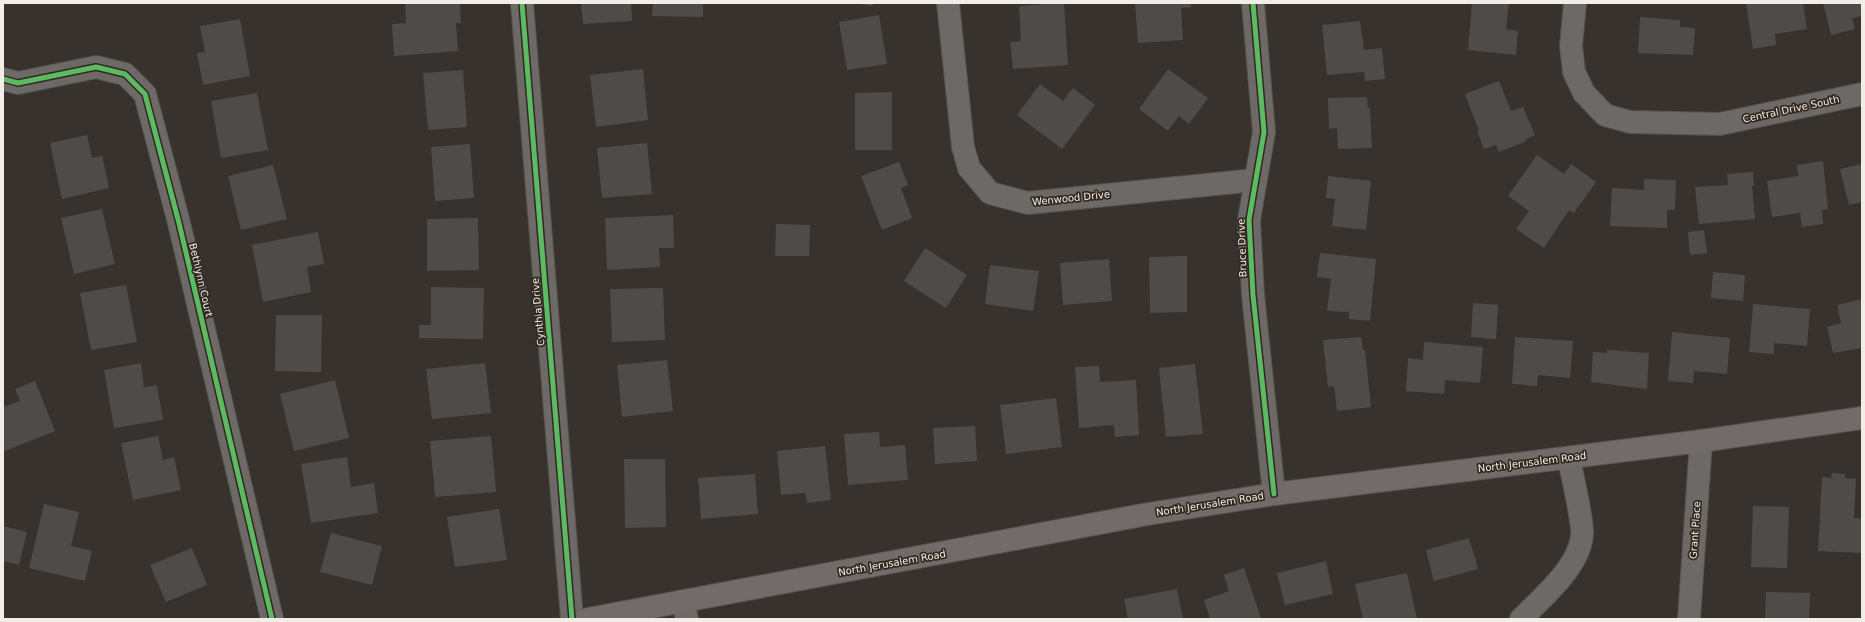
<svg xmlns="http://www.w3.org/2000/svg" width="1865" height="622" font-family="'DejaVu Sans',sans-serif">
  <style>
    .building { fill: #4f4b48 }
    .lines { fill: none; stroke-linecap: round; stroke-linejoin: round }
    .minor-casing { stroke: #55514d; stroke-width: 24 }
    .major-casing { stroke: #55514d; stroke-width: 24 }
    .minor { stroke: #6d6966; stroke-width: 22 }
    .major { stroke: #726b6a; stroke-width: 22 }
    .cycleway-casing { stroke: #312820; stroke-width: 8 }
    .cycleway { stroke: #5cba63; stroke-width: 5 }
    .labels { text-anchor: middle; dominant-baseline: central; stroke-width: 3.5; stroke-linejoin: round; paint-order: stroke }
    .street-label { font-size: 10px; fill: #f3ede8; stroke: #312820 }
  </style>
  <rect width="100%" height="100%" fill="#37322e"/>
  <g class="building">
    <polygon points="405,3 460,3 461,23 456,23 458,51 394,56 392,24 406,23"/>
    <polygon points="581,3 631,3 632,21 583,24"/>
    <polygon points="653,3 703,3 703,17 652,16"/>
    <polygon points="855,3 873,3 872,6"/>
    <polygon points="1061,3 1064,3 1068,65 1013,69 1010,42 1021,41 1019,6"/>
    <polygon points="1135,3 1191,3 1191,7 1181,8 1183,40 1138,43"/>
    <polygon points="1472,3 1509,3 1506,29 1518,31 1516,55 1468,50"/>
    <polygon points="1746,3 1803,3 1807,29 1775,34 1776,45 1753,49"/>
    <polygon points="1823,3 1862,3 1862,16 1852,18 1855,29 1831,35"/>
    <polygon points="879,15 887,64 847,70 839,22"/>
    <polygon points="1640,17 1680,20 1680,27 1695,28 1693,55 1638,53"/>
    <polygon points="240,19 250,76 203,85 197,53 205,52 200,26"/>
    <polygon points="1360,21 1364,50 1382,48 1385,79 1365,81 1364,72 1327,75 1322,25"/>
    <polygon points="643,69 648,120 596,127 590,75"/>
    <polygon points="1168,69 1208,98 1189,124 1179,116 1168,131 1139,109"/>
    <polygon points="463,70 467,127 428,130 423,73"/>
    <polygon points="1499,81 1511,111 1523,107 1535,135 1526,139 1527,141 1499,152 1496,145 1484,149 1477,131 1479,131 1465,94"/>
    <polygon points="1040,84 1063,101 1073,88 1095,105 1062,149 1017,115"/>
    <polygon points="892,92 892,150 855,150 855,93"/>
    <polygon points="257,93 268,150 221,158 211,101"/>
    <polygon points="1367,97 1368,108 1370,108 1372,148 1338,149 1337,128 1329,129 1328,98"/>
    <polygon points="87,135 92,158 102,156 109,188 62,199 50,143"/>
    <polygon points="647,143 652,194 602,198 597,148"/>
    <polygon points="470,144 474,198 435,201 431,147"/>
    <polygon points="1537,155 1564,174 1571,164 1596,182 1574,213 1569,210 1544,248 1516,229 1529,211 1508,196"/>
    <polygon points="1823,161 1828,209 1822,210 1823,224 1802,227 1800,213 1772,217 1767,181 1798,176 1797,165"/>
    <polygon points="899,162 908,185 901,188 912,218 882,230 861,176"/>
    <polygon points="1862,164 1862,202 1849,205 1840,169"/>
    <polygon points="273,165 287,219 241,230 228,176"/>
    <polygon points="1753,172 1754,186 1752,186 1755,219 1699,224 1695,187 1728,185 1727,174"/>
    <polygon points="1328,176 1371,181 1366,230 1332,226 1335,199 1326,198"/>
    <polygon points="1644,179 1676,180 1675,210 1667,210 1667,228 1610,226 1612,188 1644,190"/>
    <polygon points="102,209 115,264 74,274 61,218"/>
    <polygon points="673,215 674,248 659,248 660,267 607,270 605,218"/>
    <polygon points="478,218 479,270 427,271 427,219"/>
    <polygon points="776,224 810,225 809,256 775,256"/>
    <polygon points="1704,230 1707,253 1690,255 1688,232"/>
    <polygon points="318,232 324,264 307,267 311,292 263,302 252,245"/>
    <polygon points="925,248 967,275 946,308 904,281"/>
    <polygon points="1320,253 1376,259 1370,321 1349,319 1349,312 1327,311 1331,279 1317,277"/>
    <polygon points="1187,256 1187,312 1150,313 1149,257"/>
    <polygon points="1109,259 1112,301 1063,305 1060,263"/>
    <polygon points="990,265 1039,271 1033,311 985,304"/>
    <polygon points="1713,272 1745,275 1743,301 1711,298"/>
    <polygon points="126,285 137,342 91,350 80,293"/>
    <polygon points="431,287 484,288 483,339 419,338 419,325 431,325"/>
    <polygon points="663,288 665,340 612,342 610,289"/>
    <polygon points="1862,299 1862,348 1833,353 1827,327 1841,323 1837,305"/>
    <polygon points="1473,303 1498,305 1496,339 1471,337"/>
    <polygon points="1753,304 1810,309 1807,346 1774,343 1774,354 1749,352"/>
    <polygon points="276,315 322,315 321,372 275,371"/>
    <polygon points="1672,332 1730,338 1727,374 1694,371 1693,383 1668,381"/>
    <polygon points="1361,337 1363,350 1365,350 1371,407 1337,411 1334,386 1328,387 1323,340"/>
    <polygon points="1515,337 1573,341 1570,378 1538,375 1537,386 1512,384"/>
    <polygon points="1424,342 1483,347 1480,383 1445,380 1444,394 1406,391 1408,358 1423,360"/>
    <polygon points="1607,350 1649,353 1647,389 1591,382 1593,352 1607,353"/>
    <polygon points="667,360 673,411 622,417 617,365"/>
    <polygon points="141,363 144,387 157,385 163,420 114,428 104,370"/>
    <polygon points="485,363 491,413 432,419 426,369"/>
    <polygon points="1195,364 1203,434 1166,437 1159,368"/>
    <polygon points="1099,366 1100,382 1136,380 1139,435 1115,437 1114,425 1079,428 1075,367"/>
    <polygon points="335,380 349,438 294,451 280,394"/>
    <polygon points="35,381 55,431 5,451 3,445 3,407 20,401 15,389"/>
    <polygon points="1056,398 1062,447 1006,454 1000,405"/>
    <polygon points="975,426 977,461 935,464 933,428"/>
    <polygon points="879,432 880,447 905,445 908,480 848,485 844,434"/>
    <polygon points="158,436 163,460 174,457 181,490 133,500 121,443"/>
    <polygon points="491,436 496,492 435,497 430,441"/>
    <polygon points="825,446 831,500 807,503 805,493 781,495 777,451"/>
    <polygon points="347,457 351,487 374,483 378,513 311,523 301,464"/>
    <polygon points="624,459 665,459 666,527 625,528"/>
    <polygon points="1832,473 1845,474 1845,478 1856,479 1854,518 1862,519 1862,553 1818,551 1822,477 1831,478"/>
    <polygon points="755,474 758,514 701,519 698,478"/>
    <polygon points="44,504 79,512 71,546 92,551 85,581 29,568"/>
    <polygon points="1753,506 1789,507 1787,568 1751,567"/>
    <polygon points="499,509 507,560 455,567 447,517"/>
    <polygon points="3,526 27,532 19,565 3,561"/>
    <polygon points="331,533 382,546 372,585 320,572"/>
    <polygon points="1469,538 1478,569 1434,581 1426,550"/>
    <polygon points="192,548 207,585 166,602 150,565"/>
    <polygon points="1326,561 1333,594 1285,605 1277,573"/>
    <polygon points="1244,568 1261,618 1210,619 1204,600 1229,591 1224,575"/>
    <polygon points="1407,573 1417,619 1363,619 1355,584"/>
    <polygon points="1177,589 1183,619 1128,619 1124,599"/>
    <polygon points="1766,592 1810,593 1809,619 1765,619"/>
  </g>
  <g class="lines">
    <defs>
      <g id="minor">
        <polyline points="522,3 572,619"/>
        <polyline points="948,3 963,147 969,168 990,193 1028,203 1255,180"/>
        <polyline points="1253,3 1264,132 1249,220 1253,295 1274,494"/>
        <polyline points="1575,3 1571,46 1574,72 1584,93 1605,115 1630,122 1720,124 1862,94"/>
        <polyline points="3,79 18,83 96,67 125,74 145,94 179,223 272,619"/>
        <polyline points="683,601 687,619"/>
        <path d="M1521,619C1542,598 1584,563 1582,530C1580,506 1573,481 1569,458"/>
        <polyline points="1689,619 1701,441"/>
      </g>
      <polyline id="major" points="588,619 1148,514 1274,494 1701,441 1862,418"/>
    </defs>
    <use href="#minor" class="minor-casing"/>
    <use href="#major" class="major-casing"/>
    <use href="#minor" class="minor"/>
    <use href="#major" class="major"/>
    <defs>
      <g id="cycleway">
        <polyline points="522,3 572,619"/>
        <polyline points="1253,3 1264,132 1249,220 1253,295 1274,494"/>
        <polyline points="3,79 18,83 96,67 125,74 145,94 179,223 272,619"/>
      </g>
    </defs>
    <use href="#cycleway" class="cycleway-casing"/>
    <use href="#cycleway" class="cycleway"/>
  </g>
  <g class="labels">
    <g class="street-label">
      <text transform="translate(1791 109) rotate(-12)">Central Drive South</text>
      <text transform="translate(1071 198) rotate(-6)">Wenwood Drive</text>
      <text transform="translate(1242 248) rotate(-92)">Bruce Drive</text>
      <text transform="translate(201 280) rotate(77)">Bethlynn Court</text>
      <text transform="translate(538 312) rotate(-95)">Cynthia Drive</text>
      <text transform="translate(1532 462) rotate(-7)">North Jerusalem Road</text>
      <text transform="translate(1210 504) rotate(-9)">North Jerusalem Road</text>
      <text transform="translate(1695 530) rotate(-86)">Grant Place</text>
      <text transform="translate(892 563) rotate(-10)">North Jerusalem Road</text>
    </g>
  </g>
  <rect width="1865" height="622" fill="none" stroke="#f3ede8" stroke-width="8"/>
</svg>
